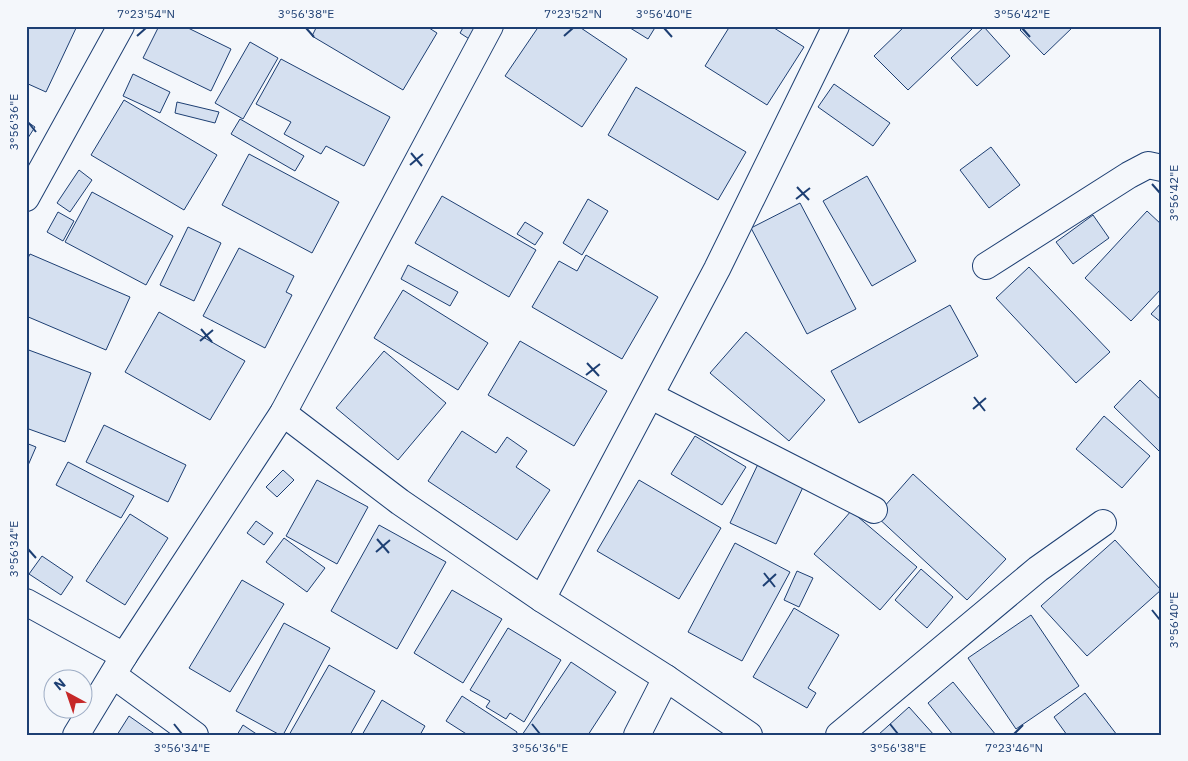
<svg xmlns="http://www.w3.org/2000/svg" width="1188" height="761" font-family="'IBM Plex Sans',sans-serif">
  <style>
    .building { fill: #d5e0f0; stroke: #1d3f73 }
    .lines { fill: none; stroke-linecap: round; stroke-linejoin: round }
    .street-casing { stroke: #1d3f73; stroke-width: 28 }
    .street { stroke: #f4f7fb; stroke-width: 26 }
    .ticks { fill: none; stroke: #1d3f73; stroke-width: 2 }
    .neatline { fill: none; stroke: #1d3f73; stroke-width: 2 }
    .ticks-label { font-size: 12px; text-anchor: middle; fill: #1d3f73 }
  </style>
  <rect width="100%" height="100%" fill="#f4f7fb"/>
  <g class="building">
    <polygon points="26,26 77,26 46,92 26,83"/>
    <polygon points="159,26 184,26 231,49 211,91 143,58"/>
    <polygon points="317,26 426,26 437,33 403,90 312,36"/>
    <polygon points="464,26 470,26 480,32 474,42 460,33"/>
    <polygon points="539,26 578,26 627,59 582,127 505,76"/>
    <polygon points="627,26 656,26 648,39"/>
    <polygon points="730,26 771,26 804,47 767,105 705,66"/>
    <polygon points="905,26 969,26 972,29 908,90 874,56"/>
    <polygon points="1024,26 1074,26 1044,55 1020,30"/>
    <polygon points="984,27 1010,56 977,86 951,58"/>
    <polygon points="250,42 278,58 243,119 215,103"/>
    <polygon points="281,59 390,117 364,166 326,146 321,154 284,134 291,122 256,104"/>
    <polygon points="133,74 170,92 160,113 123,96"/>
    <polygon points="834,84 890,123 873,146 818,107"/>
    <polygon points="636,87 746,152 718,200 608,135"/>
    <polygon points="124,100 217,155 184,210 91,155"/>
    <polygon points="177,102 219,112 215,123 175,113"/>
    <polygon points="240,119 304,156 295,171 231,134"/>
    <polygon points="26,121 35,127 26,141"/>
    <polygon points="991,147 1020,185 989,208 960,170"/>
    <polygon points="249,154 339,202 312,253 222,205"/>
    <polygon points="79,170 92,180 70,212 57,203"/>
    <polygon points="867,176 916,261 872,286 823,201"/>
    <polygon points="92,192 173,236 146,285 65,242"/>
    <polygon points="442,196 536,250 509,297 415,243"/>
    <polygon points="588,199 608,211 582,255 563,243"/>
    <polygon points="800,203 856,309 807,334 751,228"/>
    <polygon points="1147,211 1162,225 1162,288 1131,321 1085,278"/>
    <polygon points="58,212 74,221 63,241 47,232"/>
    <polygon points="1093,215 1109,238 1073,264 1056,242"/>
    <polygon points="525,222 543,233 535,245 517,234"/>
    <polygon points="188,227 221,243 194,301 160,285"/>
    <polygon points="239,248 294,276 286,292 292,295 265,348 203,316"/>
    <polygon points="30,254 130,297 106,350 26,316 26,262"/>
    <polygon points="586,255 658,297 622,359 532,307 559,261 577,271"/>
    <polygon points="408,265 458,292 450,306 401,279"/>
    <polygon points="1029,267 1110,352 1076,383 996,298"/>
    <polygon points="403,290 488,343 458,390 374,338"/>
    <polygon points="1162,302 1162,323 1151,314"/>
    <polygon points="950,305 978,356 859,423 831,371"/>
    <polygon points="159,312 245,361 210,420 125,372"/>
    <polygon points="746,332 825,400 789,441 710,373"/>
    <polygon points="520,341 607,391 574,446 488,395"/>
    <polygon points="26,349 91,373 65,442 26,428"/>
    <polygon points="384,351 446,403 398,460 336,408"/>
    <polygon points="1140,380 1162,401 1162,449 1159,451 1114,407"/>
    <polygon points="1104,416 1150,456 1122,488 1076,449"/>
    <polygon points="104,425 186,465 168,502 86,462"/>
    <polygon points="462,431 496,453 507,437 527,451 516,467 550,490 517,540 428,481"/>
    <polygon points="695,436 746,467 722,505 671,474"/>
    <polygon points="26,443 36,447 26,470"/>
    <polygon points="68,462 134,496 121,518 56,485"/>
    <polygon points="759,462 805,483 776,544 730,523"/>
    <polygon points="283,470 294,480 277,497 266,487"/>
    <polygon points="913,474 1006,559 967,600 876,516"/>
    <polygon points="317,480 368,507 337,564 286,536"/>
    <polygon points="639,480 721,528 679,599 597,551"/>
    <polygon points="851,511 917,567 880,610 814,554"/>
    <polygon points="130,514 168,538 125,605 86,581"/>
    <polygon points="256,521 273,533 264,545 247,533"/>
    <polygon points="379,525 446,562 397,649 331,611"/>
    <polygon points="284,538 325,568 307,592 266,562"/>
    <polygon points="1115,540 1161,590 1087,656 1041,606"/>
    <polygon points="735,543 790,572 742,661 688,632"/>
    <polygon points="42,556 73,577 61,595 29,574"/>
    <polygon points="921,569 953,597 927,628 895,600"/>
    <polygon points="797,571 813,578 799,607 784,600"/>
    <polygon points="242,580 284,604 230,692 189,668"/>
    <polygon points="452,590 502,619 463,683 414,653"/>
    <polygon points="794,608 839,635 808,688 816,693 807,708 753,677"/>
    <polygon points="1031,615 1079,686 1016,729 968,658"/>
    <polygon points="284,623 330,648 283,735 280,735 236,711"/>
    <polygon points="508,628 561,660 524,722 510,713 506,719 486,707 490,701 470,690"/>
    <polygon points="571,662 616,692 588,735 522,735"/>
    <polygon points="329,665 375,691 350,735 289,735"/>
    <polygon points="953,682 996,735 953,735 928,703"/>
    <polygon points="1085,693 1117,735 1067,735 1054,717"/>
    <polygon points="462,696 517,732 516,735 468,735 446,721"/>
    <polygon points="382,700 425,726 420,735 362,735"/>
    <polygon points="909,707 934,735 878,735"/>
    <polygon points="129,716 156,735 117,735"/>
    <polygon points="243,725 258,735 237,735"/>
  </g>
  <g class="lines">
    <defs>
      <g id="street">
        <polyline points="26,198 121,26"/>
        <polyline points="986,266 1129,175 1148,165 1162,168"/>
        <polyline points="651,396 874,510"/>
        <polyline points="283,413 400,502 542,599 666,678 749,735"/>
        <polyline points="542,599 717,269 836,26"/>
        <polyline points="26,602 124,656"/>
        <polyline points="113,675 195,735"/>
        <polyline points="76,735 124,656 283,413 490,26"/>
        <polyline points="637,735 666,678"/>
        <polyline points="839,735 1038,569 1103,523"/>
      </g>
    </defs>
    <use href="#street" class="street-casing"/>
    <use href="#street" class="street"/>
  </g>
  <path class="ticks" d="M306,28L314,37M664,28L672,37M1022,28L1030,37M137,36L146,28M564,36L573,28M28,122L36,132M411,153L422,166M410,165L423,154M1152,184L1160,193M797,187L809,200M796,199L810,188M201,329L212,342M200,341L213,330M587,363L599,376M586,375L600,364M974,397L985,411M973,409L986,398M377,539L389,553M28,549L36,558M376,552L390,540M764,573L775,587M763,586L776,574M1152,610L1160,620M174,724L182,734M532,724L540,734M890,724L898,734M1014,734L1023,725"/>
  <rect width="1188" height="761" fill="none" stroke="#f4f7fb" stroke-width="55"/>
  <g transform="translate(68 694) rotate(320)"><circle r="24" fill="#f4f7fb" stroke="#9eadc5"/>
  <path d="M0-4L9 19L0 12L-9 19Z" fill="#c62828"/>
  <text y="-8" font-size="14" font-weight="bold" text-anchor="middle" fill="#1d3f73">N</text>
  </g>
  <rect x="28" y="28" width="1132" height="706" class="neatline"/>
  <g class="ticks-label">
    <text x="146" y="18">7°23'54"N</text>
    <text x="306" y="18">3°56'38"E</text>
    <text x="573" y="18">7°23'52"N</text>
    <text x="664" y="18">3°56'40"E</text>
    <text x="1022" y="18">3°56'42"E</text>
    <text transform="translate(14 122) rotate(-90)" y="4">3°56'36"E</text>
    <text transform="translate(1174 193) rotate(-90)" y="4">3°56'42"E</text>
    <text transform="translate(14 549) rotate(-90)" y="4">3°56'34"E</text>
    <text transform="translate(1174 620) rotate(-90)" y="4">3°56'40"E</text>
    <text x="182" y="752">3°56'34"E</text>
    <text x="540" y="752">3°56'36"E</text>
    <text x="898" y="752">3°56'38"E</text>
    <text x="1014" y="752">7°23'46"N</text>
  </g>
</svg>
